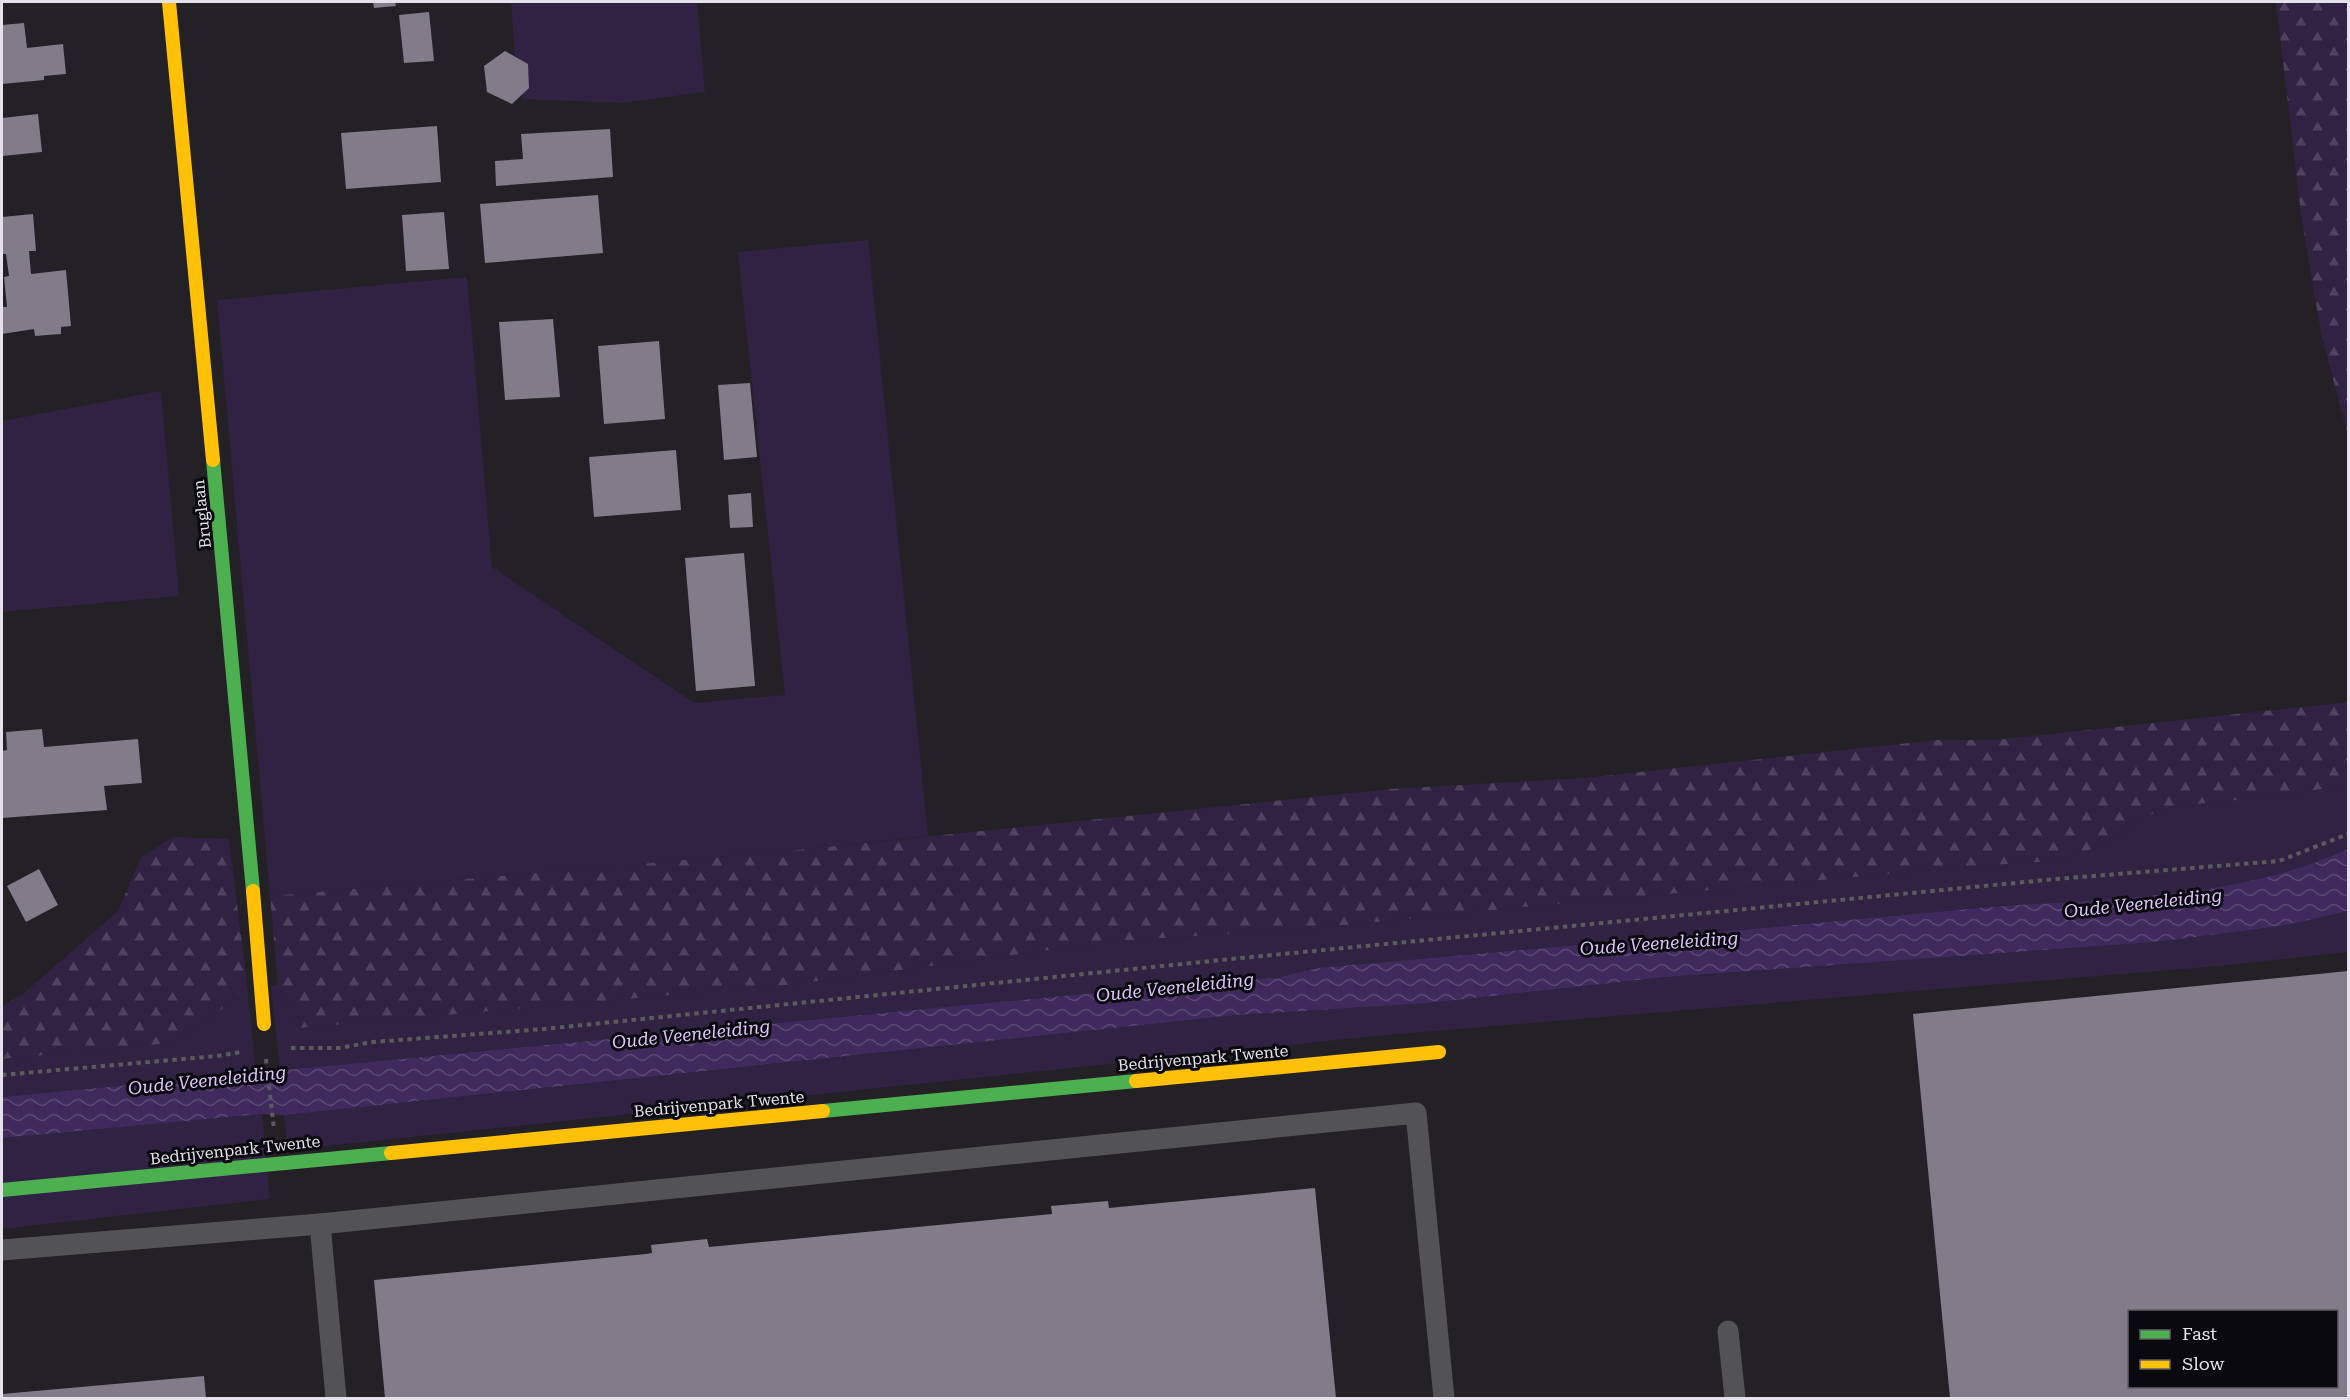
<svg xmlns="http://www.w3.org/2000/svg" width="2350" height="1400" viewBox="0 0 2350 1400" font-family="'Roboto Serif',serif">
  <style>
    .green { fill: #302243 }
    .forest { fill: url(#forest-firs) }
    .water { fill: url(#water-waves) }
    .building { fill: #817b8a; fill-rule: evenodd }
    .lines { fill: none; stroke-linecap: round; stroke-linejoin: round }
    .path { stroke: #5b5a5c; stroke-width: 4; stroke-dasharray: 4.5 4.5; stroke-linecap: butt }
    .lane { stroke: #535255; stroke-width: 21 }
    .fast { stroke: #4caf50; stroke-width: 14 }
    .slow { stroke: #ffc107; stroke-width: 14 }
    .labels { text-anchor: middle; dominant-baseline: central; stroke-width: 6; stroke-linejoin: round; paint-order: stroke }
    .street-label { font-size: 16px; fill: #e4e1ea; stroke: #0a090e }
    .water-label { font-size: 18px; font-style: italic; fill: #dac6fa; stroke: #0a090e }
  </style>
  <defs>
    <pattern id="forest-firs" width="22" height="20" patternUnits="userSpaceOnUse" patternTransform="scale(1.5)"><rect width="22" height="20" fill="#302243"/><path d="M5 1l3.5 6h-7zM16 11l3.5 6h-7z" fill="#4e425e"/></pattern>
    <pattern id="water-waves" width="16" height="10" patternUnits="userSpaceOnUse" patternTransform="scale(1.5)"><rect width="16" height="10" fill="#402a5d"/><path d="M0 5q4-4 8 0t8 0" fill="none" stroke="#5b4974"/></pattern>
  </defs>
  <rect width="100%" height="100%" fill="#232026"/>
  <!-- green -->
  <g class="green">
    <polygon points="511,2 697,2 705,92 620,103 522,99 515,56"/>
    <polygon points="868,240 928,836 777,852 270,896 217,300 467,277 492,567 694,703 785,695 738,252"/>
    <polygon points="161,391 179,596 2,612 2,421"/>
    <path d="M2348,784V849C2230,903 2096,897 1969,909C1752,929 1535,949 1318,968L1276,978L1242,979L280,1072L271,986L278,984L299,1028L796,984L1116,941L1317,928L1523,907L1976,866L2055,861L2110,843L2140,818L2176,806L2288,795Z"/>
    <polygon points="2348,911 2348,952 2219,966 1375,1036 288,1150 284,1115 1237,1015 1428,1003 1666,977 2156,942 2281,926"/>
    <polygon points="247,984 256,1073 2,1097 2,1059 171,1043 219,1012"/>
    <polygon points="262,1114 270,1199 2,1229 2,1138"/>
  </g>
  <!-- forest -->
  <g class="forest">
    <polygon points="2276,2 2348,2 2348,436 2321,333 2301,214"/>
    <polygon points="2348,702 2348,784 2288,795 2176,806 2140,818 2110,843 2055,861 1976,866 1523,907 1317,928 1116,941 796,984 299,1028 278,984 270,896 777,852 1390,789 1584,778 1937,740 1995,740"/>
    <polygon points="173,837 229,839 247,984 219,1012 171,1043 2,1059 2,1006 23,994 118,911 141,857"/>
  </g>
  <!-- water -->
  <path class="water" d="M2348,849V911L2281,926L2156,942L1666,977L1428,1003L1237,1015L284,1115L262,1114L2,1138V1097L1242,979L1276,978L1318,968C1535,949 1752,929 1969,909C2096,897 2230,903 2348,849Z"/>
  <!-- building -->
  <g class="building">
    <polygon points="373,2 395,2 396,6 374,8"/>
    <polygon points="429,12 434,61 404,63 399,15"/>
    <polygon points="24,23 27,48 63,44 66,74 44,76 44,80 2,84 2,25"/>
    <polygon points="505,51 528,64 529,88 512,104 487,92 484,66"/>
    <polygon points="38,114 42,152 2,156 2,118"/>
    <polygon points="437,126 441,182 346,189 341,133"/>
    <polygon points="610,129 613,177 496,186 495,161 523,159 521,134"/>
    <polygon points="598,195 603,253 485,263 480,204"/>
    <polygon points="444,212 449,269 406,271 402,215"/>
    <polygon points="33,214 36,251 29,251 31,274 66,270 71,326 61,327 61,334 35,336 34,329 2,334 2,307 7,307 4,277 9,276 6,254 2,254 2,217"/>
    <polygon points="553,319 560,397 505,400 499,322"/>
    <polygon points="659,341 665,419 604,424 598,346"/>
    <polygon points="750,383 757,457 724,460 718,385"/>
    <polygon points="676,450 681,510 594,517 589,457"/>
    <polygon points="751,493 753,527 730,528 728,495"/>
    <polygon points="744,553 755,686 696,691 685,558"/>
    <polygon points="42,729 44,747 138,739 142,783 104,786 107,810 2,818 2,751 7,750 6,732"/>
    <polygon points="39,869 58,905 26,922 7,886"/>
    <path d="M2348,971V1398H1950L1913,1014ZM2130,1312H2336V1386H2130Z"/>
    <polygon points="1315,1188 1336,1398 385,1398 374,1280 646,1254 652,1253 651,1245 707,1239 709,1247 1052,1214 1051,1206 1108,1201 1109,1208"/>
    <polygon points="204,1376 206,1398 2,1398 2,1394"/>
  </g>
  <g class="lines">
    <!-- path -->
    <g class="path">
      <polyline points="291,1048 339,1048 373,1042 544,1029 1231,959 2056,879 2279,861 2348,834"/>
      <polyline points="266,1059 274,1129"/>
      <polyline points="2,1075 217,1056 241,1052"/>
    </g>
    <!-- lane -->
    <g class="lane">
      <polyline points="320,1224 336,1398"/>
      <polyline points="2,1250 320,1224 1416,1113 1444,1398"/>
      <polyline points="1728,1331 1735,1398"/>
    </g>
    <!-- fast -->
    <g class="fast">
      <polyline points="213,460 253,891"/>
      <polyline points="823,1111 1136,1081"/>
      <polyline points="2,1190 391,1153"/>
    </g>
    <!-- slow -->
    <g class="slow">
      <polyline points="169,2 213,460"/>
      <polyline points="253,891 264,1024"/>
      <polyline points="1136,1081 1439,1052"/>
      <polyline points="391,1153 823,1111"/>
    </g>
  </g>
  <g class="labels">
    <!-- street labels -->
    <g class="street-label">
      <text transform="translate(202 514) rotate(-96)">Bruglaan</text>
      <text transform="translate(1203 1058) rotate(-5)">Bedrijvenpark Twente</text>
      <text transform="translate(719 1104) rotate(-5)">Bedrijvenpark Twente</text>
      <text transform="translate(235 1150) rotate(-6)">Bedrijvenpark Twente</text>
    </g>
    <!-- water labels -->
    <g class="water-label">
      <text transform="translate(2143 903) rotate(-6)">Oude Veeneleiding</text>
      <text transform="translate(1659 943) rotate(-4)">Oude Veeneleiding</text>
      <text transform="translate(1175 987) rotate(-6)">Oude Veeneleiding</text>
      <text transform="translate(691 1034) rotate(-6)">Oude Veeneleiding</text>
      <text transform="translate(207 1080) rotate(-6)">Oude Veeneleiding</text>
    </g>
  </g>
  <!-- border -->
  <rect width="2350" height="1400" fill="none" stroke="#e4e1ea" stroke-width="6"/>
  <!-- legend -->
  <rect x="2128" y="1310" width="210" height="78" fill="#0a090e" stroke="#615f66" stroke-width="1.5"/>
  <rect x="2140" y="1330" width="30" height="9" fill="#4caf50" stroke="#615f66" stroke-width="1.5"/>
  <text x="2182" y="1340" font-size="18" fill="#e4e1ea">Fast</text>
  <rect x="2140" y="1360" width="30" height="9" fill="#ffc107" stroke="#615f66" stroke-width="1.5"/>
  <text x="2182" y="1370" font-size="18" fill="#e4e1ea">Slow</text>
</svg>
